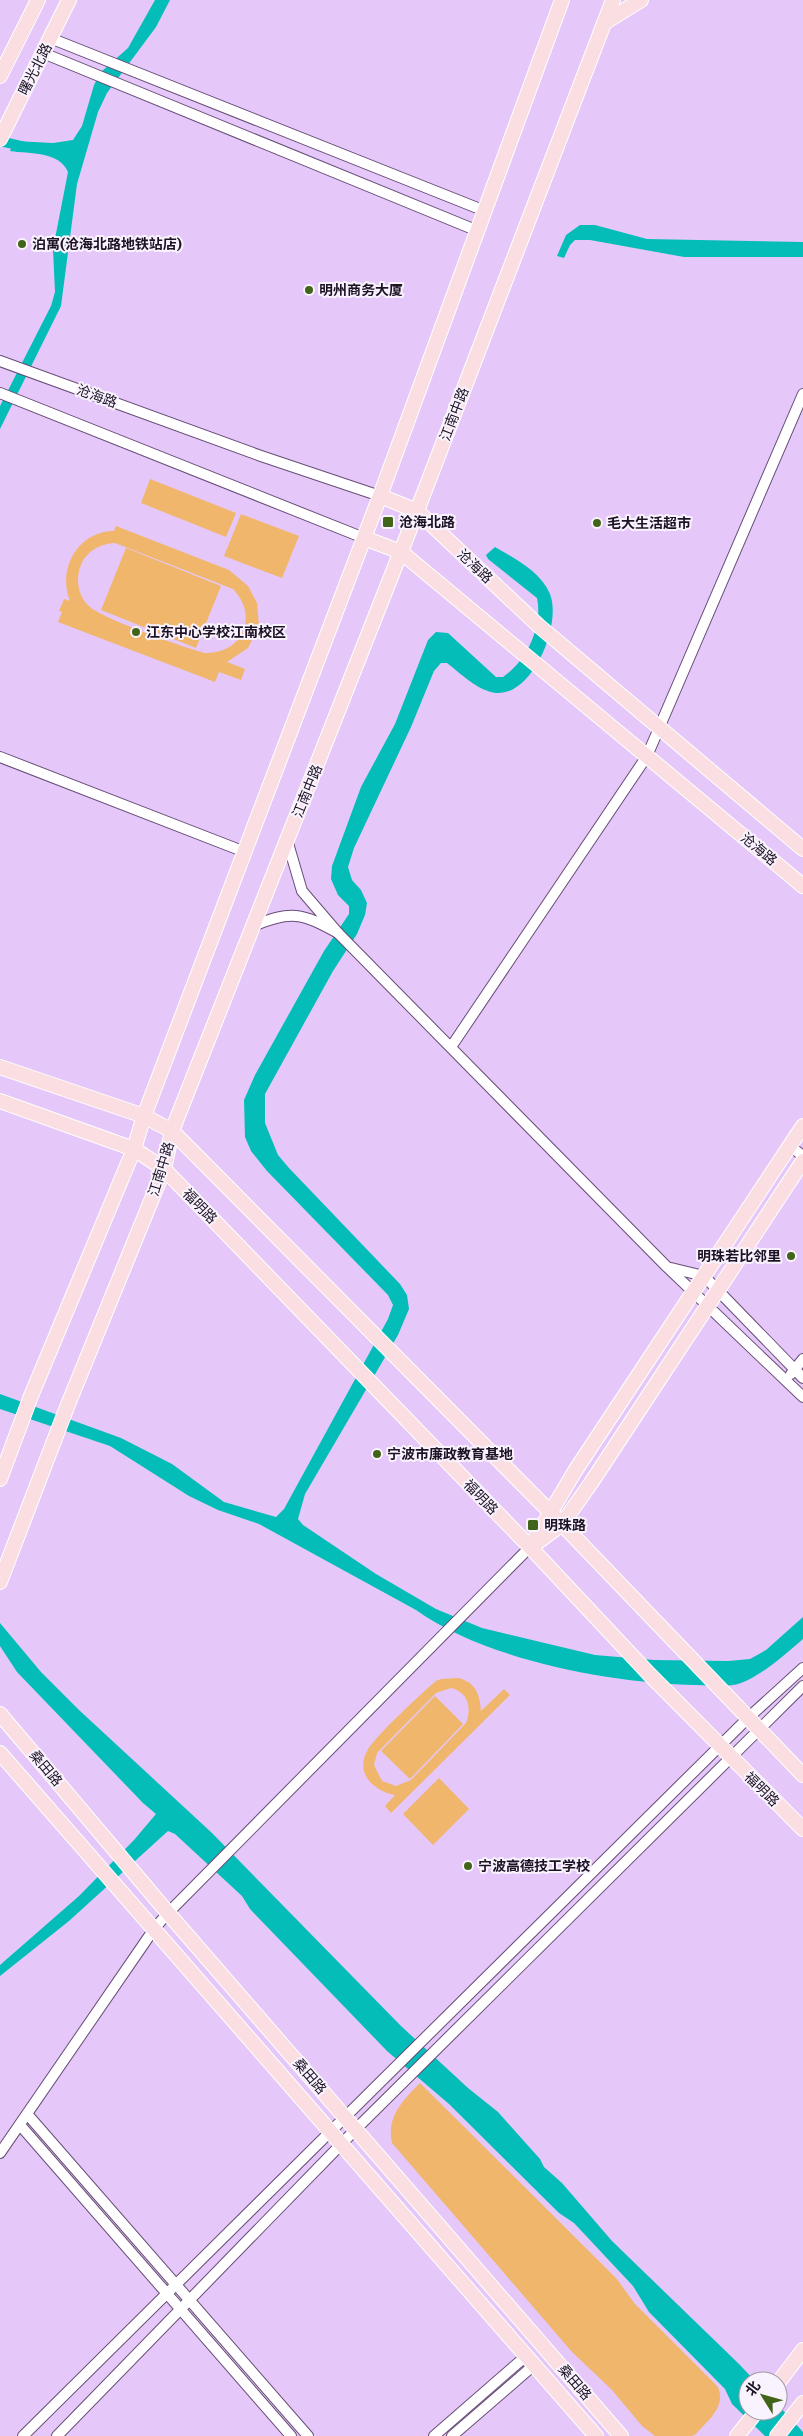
<svg xmlns="http://www.w3.org/2000/svg" width="803" height="2436" viewBox="0 0 803 2436" font-family="'IBM Plex Serif','Noto Sans SC',serif">
  <style>
    .green { fill: #f0b66c; fill-rule: evenodd }
    .water { fill: #04bdb8 }
    .lines { fill: none; stroke-linecap: round; stroke-linejoin: round }
    .canal { stroke: #04bdb8; stroke-width: 10 }
    .minor-casing { stroke: #674d77; stroke-width: 12 }
    .major-casing { stroke: #fff; stroke-width: 16 }
    .minor { stroke: #fff; stroke-width: 10 }
    .major { stroke: #fadee1; stroke-width: 14 }
    .poi-dot { fill: #41631a; stroke: #f9f3fe; stroke-width: 2 }
    .labels { text-anchor: middle; dominant-baseline: central; stroke-width: 4; stroke-linejoin: round; paint-order: stroke }
    .street-label { font-size: 14px; fill: #1d1224; stroke: #f9f3fe }
    .poi-label { font-size: 14px; font-weight: bold; fill: #1d1224; stroke: #f9f3fe; text-anchor: start }
  </style>
  <rect width="100%" height="100%" fill="#e5c8f9"/>
  <!-- green -->
  <g class="green">
    <polygon points="150,479 236,513 226,537 141,503"/>
    <polygon points="241,514 299,536 282,578 224,556"/>
    <path d="M116,526L229,570L248,586L257,603L259,627L248,648L227,662L245,669L241,680L219,672L215,682L58,622L62,612L59,611L64,599L70,601C57,569 78,531 114,531ZM115,543L233,589C259,616 243,654 205,653C185,648 104,619 90,607C78,597 75,579 81,565C87,550 101,544 115,543Z"/>
    <polygon points="126,548 221,586 196,648 101,610"/>
    <path d="M458,1678C476,1682 480,1695 481,1711L504,1689L510,1695L391,1813L385,1806L395,1795C373,1791 355,1773 367,1751C374,1737 423,1692 436,1681L441,1679ZM451,1688C468,1692 472,1708 466,1723L411,1780L396,1786L382,1781L374,1765L377,1753L436,1693Z"/>
    <polygon points="435,1696 463,1724 410,1779 381,1751"/>
    <polygon points="439,1778 469,1809 433,1845 403,1814"/>
    <path d="M420,2083L616,2278L635,2304L718,2387C726,2407 709,2419 696,2434L692,2436H655L642,2426L612,2390L572,2352L392,2143C386,2117 403,2100 420,2083Z"/>
  </g>
  <!-- water -->
  <g class="water">
    <path d="M155,0H170L156,27L107,93L98,112L77,184L61,306L0,429V406L51,306L55,292L53,249L68,172C59,151 30,154 10,151L14,141L53,143L73,140L82,126L94,85L101,72L128,48Z"/>
    <polygon points="580,225 595,225 647,239 803,242 803,257 684,257 590,240 575,240 570,245 564,258 557,256 566,235"/>
    <path d="M495,547C515,559 540,571 550,594C562,624 533,696 496,693C478,691 460,673 447,663H441L434,671L411,727L354,848L348,867L352,880L361,890L367,903L365,915L357,934L333,971L265,1094V1123L278,1155L289,1168L400,1284L407,1295L409,1309L398,1335L305,1494L298,1519L303,1525L376,1574L436,1609L482,1628L595,1655L654,1660L728,1661L750,1659L766,1650L803,1617V1639C784,1655 764,1674 741,1683C727,1688 710,1685 696,1685C610,1683 486,1660 416,1610L259,1524L218,1510L189,1496L110,1446L0,1409V1394L121,1438L172,1464L224,1502L276,1517L284,1509L388,1319L393,1305L388,1295L267,1171L251,1151L245,1137L244,1100L255,1075L324,951L349,914V906L338,895L331,879L332,866L361,787L395,724L428,640L436,632L448,633L496,677H503C527,661 543,626 537,598L488,559L486,555Z"/>
    <polygon points="0,1623 41,1672 79,1710 212,1833 401,2026 468,2088 498,2112 540,2159 544,2167 562,2183 612,2241 739,2364 755,2381 748,2381 748,2411 778,2411 778,2405 803,2432 803,2436 765,2436 732,2404 725,2389 649,2312 633,2286 574,2223 559,2213 449,2104 387,2051 250,1909 242,1896 175,1834 168,1831 69,1921 0,1976 0,1965 79,1896 134,1840 156,1814 143,1803 17,1672 0,1646"/>
  </g>
  <g class="lines">
    <!-- canal -->
    <polyline class="canal" points="0,141 26,147"/>
    <defs>
      <g id="minor">
        <polyline points="50,38 485,211"/>
        <polyline points="43,53 478,231"/>
        <polyline points="0,361 261,456 380,496"/>
        <polyline points="0,393 364,538"/>
        <polyline points="0,757 245,852"/>
        <path d="M253,926C291,910 302,913 338,933L302,891L287,840"/>
        <polyline points="338,933 667,1267 803,1397"/>
        <polyline points="451,1047 647,756 803,394"/>
        <polyline points="790,1146 803,1156"/>
        <polyline points="671,1268 704,1276 803,1378"/>
        <polyline points="791,1374 803,1359"/>
        <polyline points="28,2115 308,2436"/>
        <polyline points="20,2125 291,2436"/>
        <polyline points="0,2153 154,1929 168,1913 530,1547"/>
        <polyline points="23,2436 748,1718 803,1668"/>
        <polyline points="57,2436 356,2129 803,1686"/>
        <polyline points="434,2436 526,2356"/>
        <polyline points="452,2436 534,2365"/>
      </g>
      <g id="major">
        <polyline points="604,23 641,0"/>
        <polyline points="0,76 38,0"/>
        <polyline points="0,139 69,0"/>
        <polyline points="380,496 417,511 539,626 803,849"/>
        <polyline points="364,538 401,552 803,886"/>
        <polyline points="0,1067 144,1116 172,1131 562,1524 803,1775"/>
        <polyline points="0,1101 134,1149 164,1169 530,1547 650,1675 803,1829"/>
        <polyline points="0,1479 31,1396 134,1149 144,1116 380,496 562,0"/>
        <polyline points="535,1544 562,1524 591,1483 803,1161"/>
        <polyline points="530,1547 575,1471 803,1126"/>
        <polyline points="0,1582 67,1407 164,1169 172,1131 417,511 613,0"/>
        <polyline points="0,1714 168,1913 621,2436"/>
        <polyline points="0,1753 596,2436"/>
        <polyline points="778,2383 803,2350"/>
        <polyline points="737,2436 757,2411"/>
        <polyline points="777,2436 803,2403"/>
      </g>
    </defs>
    <!-- minor casing -->
    <use href="#minor" class="minor-casing"/>
    <!-- major casing -->
    <use href="#major" class="major-casing"/>
    <!-- minor -->
    <use href="#minor" class="minor"/>
    <!-- major -->
    <use href="#major" class="major"/>
  </g>
  <!-- markers -->
  <g class="poi-dot">
    <circle cx="22" cy="244" r="5"/>
    <circle cx="309" cy="290" r="5"/>
    <rect x="382" y="516" width="12" height="12" rx="2.5"/>
    <circle cx="597" cy="523" r="5"/>
    <circle cx="136" cy="632" r="5"/>
    <circle cx="791" cy="1256" r="5"/>
    <circle cx="377" cy="1454" r="5"/>
    <rect x="527" y="1519" width="12" height="12" rx="2.5"/>
    <circle cx="468" cy="1866" r="5"/>
  </g>
  <g class="labels">
    <!-- street labels -->
    <g class="street-label">
      <text transform="translate(35 69) rotate(-63)">曙光北路</text>
      <text transform="translate(97 396) rotate(20)">沧海路</text>
      <text transform="translate(454 414) rotate(-69)">江南中路</text>
      <text transform="translate(475 566) rotate(43)">沧海路</text>
      <text transform="translate(307 791) rotate(-68)">江南中路</text>
      <text transform="translate(759 849) rotate(40)">沧海路</text>
      <text transform="translate(161 1169) rotate(-73)">江南中路</text>
      <text transform="translate(200 1206) rotate(46)">福明路</text>
      <text transform="translate(481 1497) rotate(46)">福明路</text>
      <text transform="translate(46 1768) rotate(50)">桑田路</text>
      <text transform="translate(762 1789) rotate(45)">福明路</text>
      <text transform="translate(310 2076) rotate(49)">桑田路</text>
      <text transform="translate(575 2382) rotate(49)">桑田路</text>
    </g>
    <!-- poi labels -->
    <g class="poi-label">
      <text x="32" y="244">泊寓(沧海北路地铁站店)</text>
      <text x="319" y="290">明州商务大厦</text>
      <text x="399" y="522">沧海北路</text>
      <text x="607" y="523">毛大生活超市</text>
      <text x="146" y="632">江东中心学校江南校区</text>
      <text x="781" y="1256" text-anchor="end">明珠若比邻里</text>
      <text x="387" y="1454">宁波市廉政教育基地</text>
      <text x="544" y="1525">明珠路</text>
      <text x="478" y="1866">宁波高德技工学校</text>
    </g>
  </g>
  <!-- north arrow -->
  <g transform="translate(763 2396) rotate(307)"><circle r="24" fill="#f9f3fe" stroke="#a199a7"/>
  <path d="M0-4L9 19L0 12L-9 19Z" fill="#41631a"/>
  <text y="-8" font-size="14" font-weight="bold" text-anchor="middle" fill="#1d1224">北</text>
  </g>
</svg>
